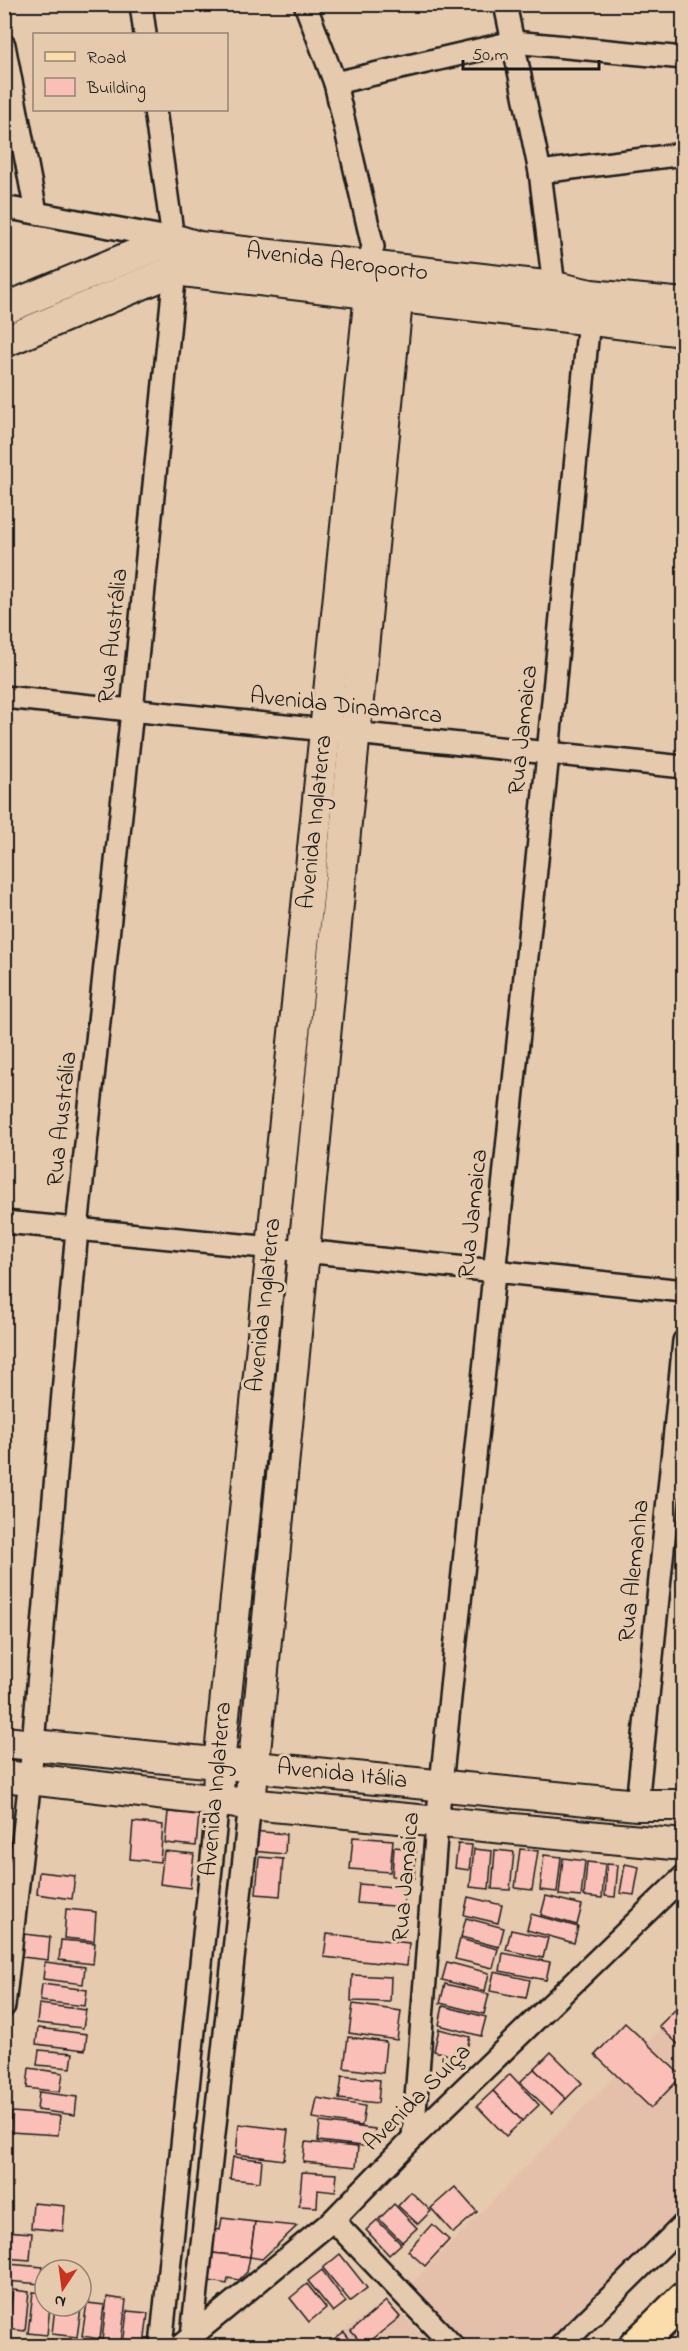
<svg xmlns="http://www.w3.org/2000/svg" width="688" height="2351" viewBox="0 0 688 2351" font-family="'Indie Flower',sans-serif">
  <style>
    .built { fill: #e4c0aa }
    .building { fill: #fabfb6; stroke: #1c1c1c; stroke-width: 1.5 }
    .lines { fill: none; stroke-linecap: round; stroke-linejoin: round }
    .street-casing { stroke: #1c1c1c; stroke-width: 26 }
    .secondary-casing { stroke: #1c1c1c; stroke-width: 34 }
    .primary-casing { stroke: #1c1c1c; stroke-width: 38 }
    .street { stroke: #e6caad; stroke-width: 21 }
    .secondary { stroke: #e6caad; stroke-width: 30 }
    .primary { stroke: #fbddab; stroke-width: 33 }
    .labels { text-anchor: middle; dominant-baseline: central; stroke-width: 6; stroke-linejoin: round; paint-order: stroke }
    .street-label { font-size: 24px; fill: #1c1c1c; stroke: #e6caad }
  </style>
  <rect width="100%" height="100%" fill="#e6caad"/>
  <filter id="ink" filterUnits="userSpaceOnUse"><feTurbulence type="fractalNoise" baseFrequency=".0167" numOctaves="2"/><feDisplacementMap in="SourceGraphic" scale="12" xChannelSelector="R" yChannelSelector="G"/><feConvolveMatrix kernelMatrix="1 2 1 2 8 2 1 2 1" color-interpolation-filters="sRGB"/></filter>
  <g filter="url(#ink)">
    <!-- built -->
    <g class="built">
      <polygon points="683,2006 683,2209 546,2346 467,2346 412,2283"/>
      <polygon points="387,2299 432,2346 324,2346"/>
    </g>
    <!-- building -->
    <g class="building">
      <polygon points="168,1812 199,1814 196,1846 165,1843"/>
      <polygon points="133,1822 163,1825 160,1862 130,1859"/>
      <polygon points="253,1831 286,1834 285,1854 251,1851"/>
      <polygon points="353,1837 393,1840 390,1872 350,1869"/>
      <polygon points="458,1844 472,1845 469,1870 455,1868"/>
      <polygon points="394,1847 416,1849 414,1878 392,1876"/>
      <polygon points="474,1849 492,1851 489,1889 470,1887"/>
      <polygon points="520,1849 538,1851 532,1890 515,1888"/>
      <polygon points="495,1850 514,1852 510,1890 492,1889"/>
      <polygon points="164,1851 194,1854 190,1888 160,1884"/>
      <polygon points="544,1855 561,1857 557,1892 540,1890"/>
      <polygon points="259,1857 283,1859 280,1896 256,1894"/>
      <polygon points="563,1858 585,1861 581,1897 559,1895"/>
      <polygon points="587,1862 605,1864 602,1898 584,1896"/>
      <polygon points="607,1864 618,1865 615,1897 605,1896"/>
      <polygon points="625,1864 639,1867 634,1895 620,1893"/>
      <polygon points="39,1872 75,1876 72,1899 37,1894"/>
      <polygon points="359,1884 405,1888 404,1907 357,1903"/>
      <polygon points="546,1896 582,1905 577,1925 541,1915"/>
      <polygon points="468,1897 502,1905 498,1923 464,1915"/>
      <polygon points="66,1909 96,1912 94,1941 64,1938"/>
      <polygon points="531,1914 578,1927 574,1943 527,1930"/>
      <polygon points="466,1918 504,1928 499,1947 461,1937"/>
      <polygon points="511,1930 548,1938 543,1958 506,1950"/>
      <polygon points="24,1934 50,1937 48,1960 22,1957"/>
      <polygon points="327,1934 409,1943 407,1966 324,1957"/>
      <polygon points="460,1939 498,1949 493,1968 455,1959"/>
      <polygon points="61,1940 95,1943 93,1964 59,1960"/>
      <polygon points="503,1953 550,1962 546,1980 500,1971"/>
      <polygon points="45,1962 85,1967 83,1984 43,1979"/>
      <polygon points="447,1962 489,1973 485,1991 442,1980"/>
      <polygon points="494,1972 530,1980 526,1998 490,1991"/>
      <polygon points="352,1975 391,1977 390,2002 351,2001"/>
      <polygon points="42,1984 87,1990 85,2006 40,2001"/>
      <polygon points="445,1984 489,1994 484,2014 440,2003"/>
      <polygon points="684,2001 684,2041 679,2045 659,2026"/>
      <polygon points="39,2004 86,2010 83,2028 37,2023"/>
      <polygon points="353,2004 401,2011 397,2040 349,2033"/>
      <polygon points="443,2006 486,2017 481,2036 439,2025"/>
      <polygon points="625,2023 682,2076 651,2108 595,2055"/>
      <polygon points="38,2028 87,2034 85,2050 36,2044"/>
      <polygon points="439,2029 470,2037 464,2059 434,2051"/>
      <polygon points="348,2037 386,2042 383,2073 344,2068"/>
      <polygon points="39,2050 73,2053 71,2068 37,2065"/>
      <polygon points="551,2052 582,2083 566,2099 534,2069"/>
      <polygon points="29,2068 63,2073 60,2092 27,2088"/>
      <polygon points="534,2069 566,2099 552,2113 520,2082"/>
      <polygon points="510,2074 539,2105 522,2121 493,2091"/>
      <polygon points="342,2076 380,2080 378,2103 339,2099"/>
      <polygon points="493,2091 522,2121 506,2136 477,2106"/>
      <polygon points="39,2092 77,2097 75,2115 37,2110"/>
      <polygon points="317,2098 365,2106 362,2126 313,2118"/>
      <polygon points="12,2112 60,2116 58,2135 10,2132"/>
      <polygon points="320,2122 375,2129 372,2147 318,2141"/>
      <polygon points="239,2124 288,2130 284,2160 236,2154"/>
      <polygon points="305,2142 358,2147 356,2167 303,2162"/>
      <polygon points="233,2157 262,2160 260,2182 230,2179"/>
      <polygon points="302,2172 337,2174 335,2192 318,2190 317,2207 299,2206"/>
      <polygon points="455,2187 477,2212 453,2233 431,2208"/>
      <polygon points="411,2192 431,2211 418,2224 398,2206"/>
      <polygon points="33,2203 65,2206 63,2231 31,2228"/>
      <polygon points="394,2204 417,2228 402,2242 379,2219"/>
      <polygon points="222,2218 255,2222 250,2257 212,2253 214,2229 220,2230"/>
      <polygon points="377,2220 401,2244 389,2255 366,2230"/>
      <polygon points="255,2222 297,2226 262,2259 250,2257"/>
      <polygon points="432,2224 449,2240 425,2266 408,2251"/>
      <polygon points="4,2231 32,2233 30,2260 4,2258"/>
      <polygon points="212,2253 250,2257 247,2272 239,2280 228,2278 227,2284 209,2281"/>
      <polygon points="340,2254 367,2288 350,2301 323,2268"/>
      <polygon points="8,2264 43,2267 41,2284 6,2281"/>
      <polygon points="322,2270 346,2302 333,2312 308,2281"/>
      <polygon points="307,2284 326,2308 309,2322 290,2298"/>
      <polygon points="13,2290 29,2292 25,2331 8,2329"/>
      <polygon points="33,2292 45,2293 45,2306 50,2306 47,2335 28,2333"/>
      <polygon points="107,2297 126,2300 121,2343 102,2341"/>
      <polygon points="4,2299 8,2299 6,2326 4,2326"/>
      <polygon points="386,2301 400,2317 364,2346 351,2331"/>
      <polygon points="87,2303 104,2305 100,2339 82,2336"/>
      <polygon points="55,2306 81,2308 77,2337 52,2334"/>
      <polygon points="127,2311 148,2313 144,2346 123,2346"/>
      <polygon points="344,2332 355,2346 324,2346"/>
    </g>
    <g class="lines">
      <defs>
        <g id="street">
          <polyline points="141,4 145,34"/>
          <polyline points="305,4 335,83 373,247 367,265"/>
          <polyline points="505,4 540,172 554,287"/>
          <polyline points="4,45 36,212"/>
          <polyline points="335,83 513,42 684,58"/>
          <polyline points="540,172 684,154"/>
          <polyline points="4,207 173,239"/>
          <polyline points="4,697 684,767"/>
          <polyline points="4,1222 304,1251 684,1291"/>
          <polyline points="637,1805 684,1341"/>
          <polyline points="4,2006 30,1779 77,1229 132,711 175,270 173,239 155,110"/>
          <polyline points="413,2138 437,1823 548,754 590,308"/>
          <polyline points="333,2220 453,2346"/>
          <polyline points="192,2336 250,1803"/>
          <polyline points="161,2346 218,1801"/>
          <polyline points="180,2346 333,2220 413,2138 684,1876"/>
          <polyline points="561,2346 684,2224"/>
        </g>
        <g id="secondary">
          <polyline points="4,309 173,239 199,247 554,287 591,295 684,304"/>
          <polyline points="4,342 175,270 684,331"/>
          <polyline points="4,1742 637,1805 680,1805"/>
          <polyline points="4,1776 218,1801 673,1844"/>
          <polyline points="218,1801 219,1764 370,293 367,265"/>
          <polyline points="250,1803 400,270"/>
        </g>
        <polyline id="primary" points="636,2346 684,2299"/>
      </defs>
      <!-- street casing -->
      <use href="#street" class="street-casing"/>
      <!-- secondary casing -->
      <use href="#secondary" class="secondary-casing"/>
      <!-- primary casing -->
      <use href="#primary" class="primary-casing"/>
      <!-- street -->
      <use href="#street" class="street"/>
      <!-- secondary -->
      <use href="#secondary" class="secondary"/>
      <!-- primary -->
      <use href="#primary" class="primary"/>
    </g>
  </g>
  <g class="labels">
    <!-- street labels -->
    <g class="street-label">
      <text transform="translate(337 263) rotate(7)">Avenida Aeroporto</text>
      <text transform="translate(114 636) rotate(-84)">Rua Austrália</text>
      <text transform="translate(346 707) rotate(6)">Avenida Dinamarca</text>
      <text transform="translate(524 730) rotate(-84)">Rua Jamaica</text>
      <text transform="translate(316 822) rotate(-84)">Avenida Inglaterra</text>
      <text transform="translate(63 1119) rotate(-84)">Rua Austrália</text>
      <text transform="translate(474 1214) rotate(-84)">Rua Jamaica</text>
      <text transform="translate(265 1305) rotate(-84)">Avenida Inglaterra</text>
      <text transform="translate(635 1571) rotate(-84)">Rua Alemanha</text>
      <text transform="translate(342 1775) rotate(6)">Avenida Itália</text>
      <text transform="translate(217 1789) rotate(-85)">Avenida Inglaterra</text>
      <text transform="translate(407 1877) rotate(-85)">Rua Jamaica</text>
      <text transform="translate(418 2098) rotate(-45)">Avenida Suíça</text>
    </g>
  </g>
  <!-- margin -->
  <rect width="688" height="2351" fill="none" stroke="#e6caad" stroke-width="24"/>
  <rect x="12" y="12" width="664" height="2327" fill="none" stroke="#1c1c1c" stroke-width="2" filter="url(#ink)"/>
  <!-- legend -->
  <rect x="33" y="33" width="195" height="78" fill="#e6caad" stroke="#958473" stroke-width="1.5"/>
  <rect x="45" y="52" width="30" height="9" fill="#fbddab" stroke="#958473" stroke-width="1.5"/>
  <text x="87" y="63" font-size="18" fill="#1c1c1c">Road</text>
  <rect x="45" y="78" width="30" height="18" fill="#fabfb6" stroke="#958473" stroke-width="1.5"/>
  <text x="87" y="93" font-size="18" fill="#1c1c1c">Building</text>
  <!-- north arrow -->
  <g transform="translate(63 2288) rotate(193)"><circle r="28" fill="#e6caad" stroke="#958473" stroke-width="1.5"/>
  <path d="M0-4.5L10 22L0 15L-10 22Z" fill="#c8321e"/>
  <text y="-9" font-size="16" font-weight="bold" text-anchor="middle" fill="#1c1c1c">N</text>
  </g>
  <!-- scale -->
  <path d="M463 60v9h136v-9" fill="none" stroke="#1c1c1c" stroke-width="3"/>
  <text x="472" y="60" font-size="18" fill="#1c1c1c" stroke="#e6caad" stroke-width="4.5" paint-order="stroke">50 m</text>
</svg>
